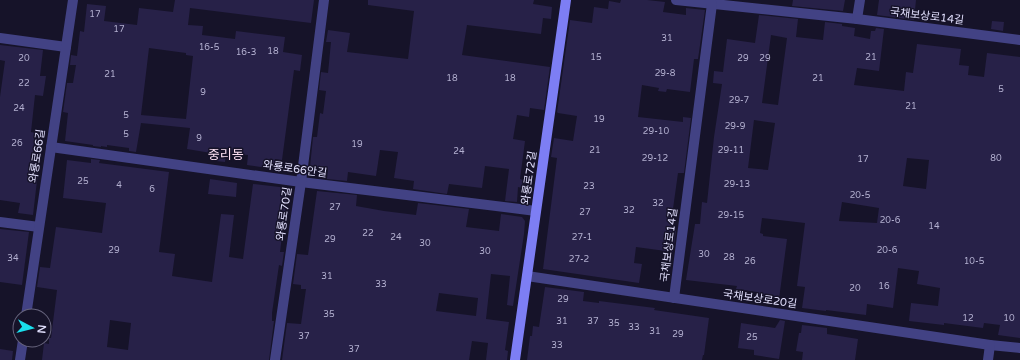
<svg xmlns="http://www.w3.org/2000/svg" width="1020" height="360" viewBox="0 0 1020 360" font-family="'Varela Round','Noto Sans KR',sans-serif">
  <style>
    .building { fill: #272148; fill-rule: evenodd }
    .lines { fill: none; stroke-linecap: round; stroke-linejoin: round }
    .street { stroke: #424284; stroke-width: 10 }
    .secondary { stroke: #7d7ef4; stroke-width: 10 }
    .labels { text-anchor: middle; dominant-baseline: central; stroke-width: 3; stroke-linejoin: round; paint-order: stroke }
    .number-label { font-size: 9px; fill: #b2afcf }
    .street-label { font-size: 11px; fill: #e0defc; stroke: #161329 }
    .quarter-label { font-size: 13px; fill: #fce0f3; stroke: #161329 }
  </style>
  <rect width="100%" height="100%" fill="#161329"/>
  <!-- building -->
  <g class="building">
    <path d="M175,0H314L311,23L190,8L188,25L203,26L202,35L235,39L236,31L285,37L283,52L302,55L300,71L294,70L282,160L275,159L274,169L247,165L248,155L226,153L225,162L216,161L217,154L187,149L190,128L141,123L136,152L129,151V148L107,145V147L101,146V147L93,146V145L65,141L68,113L63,112L67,83H73L76,65H70L71,55L77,56L80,31L84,32L87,4L106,6L104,21L137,25L139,8L173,12ZM149,48L186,53V55L193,56L186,119L141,115Z"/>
    <polygon points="368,0 534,0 533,4 552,7 551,19 543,18 541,34 467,25 462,55 550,67 544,110 530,108 529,117 517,115 513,139 525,141 520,179 523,180 522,188 518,187 517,202 505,201 509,169 485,166 482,188 449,184 447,194 413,189 414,181 394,178 398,152 380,150 376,176 348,172 347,181 327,179 328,169 310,167 313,137 317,137 320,113 323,114 326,91 319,90 321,72 328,73 331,42 326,42 328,30 350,33 347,52 408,59 414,11 368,5"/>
    <polygon points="621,0 647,0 665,2 663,12 686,15 686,8 705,10 698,59 694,59 690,92 667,89 666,92 658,91 659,88 642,85 638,117 683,122 683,117 691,118 684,173 678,173 670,230 676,231 673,252 636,247 634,263 642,264 639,283 543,269 557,158 551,157 554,138 573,141 577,116 558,113 557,112 570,20 592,23 594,7 608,9 609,1 620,3"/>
    <polygon points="793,0 845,0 843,11 792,6"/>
    <polygon points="879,0 916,0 914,20 877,15"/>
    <path d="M759,15L798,19L796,37L823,40L825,22L842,24V26L855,28L854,36L870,39L871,31H875L876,28L884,29L879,71L857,68L854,85L904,91L906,72L913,73L917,44L961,49L959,65L969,66L968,75L984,77L987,53L1020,57V338L998,335L1000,325L984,323L983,328L944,323V325L909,321L911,303L938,306L940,288L917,284L919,271L898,268L893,308L867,304L866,315L826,310V311L802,308L805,287L797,286L805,223L762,218L760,233L763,234V236L787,239L779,299L756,296L757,292L736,289L737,286L686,280L695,224H700L702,202L707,203L714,137L722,84L713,83L714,71L723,72L727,39L755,43ZM771,35L787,38L778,105L762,103ZM754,120L775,123L768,170L748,168ZM907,158L929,160L926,189L903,186ZM842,202L879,208L877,223L839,221Z"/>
    <polygon points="992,21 1004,22 1003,31 991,29"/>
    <polygon points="0,45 43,50 40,76 46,76 43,96 35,95 31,132 35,133 33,154 40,155 33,215 18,213 20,203 0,200 0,97 5,61 0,60"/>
    <path d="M91,159L100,160L99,163L169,172L159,252L175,254L172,276L212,282L221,214L234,215L229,257L243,259L253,184L288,188L280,252H284L282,266L279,265L272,313V321H274L269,360H42L44,343L49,344V338H51L57,290L37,287L40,267L50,268L56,227L102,233L106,203L63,198L67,160L91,163ZM110,320L131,323L128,350L107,347Z"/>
    <polygon points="210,179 237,183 236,197 208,194"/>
    <path d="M317,191L357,195L356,206L384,211L416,215L418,203L469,209L466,227L499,231L501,214L522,217L525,221L524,234L513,306L507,305L510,276L491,274L486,319L509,322L505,350L508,351L507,360H486L488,343L472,341L469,360H282L287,323L301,324L306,289H301V285L293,284L297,254L308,255ZM439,293L478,298L476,316L436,311Z"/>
    <polygon points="0,229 29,232 22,285 0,282"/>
    <polygon points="545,287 584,292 583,301 599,303 599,301 655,308 654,310 709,318 704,355 703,355 702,360 527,360 530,336 532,336 533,326 539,327"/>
    <polygon points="780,320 785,321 779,359 754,355 754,350 738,348 741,323 775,328"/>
    <polygon points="802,325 827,328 827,334 858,339 855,360 802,360 803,352 796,351 799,333 801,333"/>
    <polygon points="0,349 13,351 12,360 0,360"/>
  </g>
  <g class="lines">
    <!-- street -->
    <g class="street">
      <polyline points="676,0 857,19 1020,40"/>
      <polyline points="857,19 860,0"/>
      <polyline points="0,38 66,47"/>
      <polyline points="51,147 301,182 536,211"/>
      <polyline points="0,222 39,227"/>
      <polyline points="527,276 990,345 1020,348"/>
      <polyline points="674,298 712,4"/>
      <polyline points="26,316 73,0"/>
      <polyline points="20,360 23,340"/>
      <polyline points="275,360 301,182 324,0"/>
      <polyline points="988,360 990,345"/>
    </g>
    <!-- secondary -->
    <polyline class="secondary" points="515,360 566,0"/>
  </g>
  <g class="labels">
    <!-- number labels -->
    <g class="number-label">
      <text x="95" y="14">17</text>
      <text x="119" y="29">17</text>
      <text x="667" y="38">31</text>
      <text x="209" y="47">16-5</text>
      <text x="273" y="51">18</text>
      <text x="246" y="52">16-3</text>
      <text x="596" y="57">15</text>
      <text x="871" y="57">21</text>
      <text x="24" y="58">20</text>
      <text x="743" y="58">29</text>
      <text x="765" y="58">29</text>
      <text x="665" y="73">29-8</text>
      <text x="110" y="74">21</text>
      <text x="452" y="78">18</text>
      <text x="510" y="78">18</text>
      <text x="818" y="78">21</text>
      <text x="24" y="83">22</text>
      <text x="1001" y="89">5</text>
      <text x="203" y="92">9</text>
      <text x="739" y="100">29-7</text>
      <text x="911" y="106">21</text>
      <text x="19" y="108">24</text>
      <text x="126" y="115">5</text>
      <text x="599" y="119">19</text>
      <text x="735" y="126">29-9</text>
      <text x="656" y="131">29-10</text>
      <text x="126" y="134">5</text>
      <text x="199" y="138">9</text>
      <text x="17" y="143">26</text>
      <text x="357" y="144">19</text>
      <text x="595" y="150">21</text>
      <text x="731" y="150">29-11</text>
      <text x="459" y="151">24</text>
      <text x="655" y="158">29-12</text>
      <text x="996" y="158">80</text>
      <text x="863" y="159">17</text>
      <text x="83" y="181">25</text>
      <text x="737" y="184">29-13</text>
      <text x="119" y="185">4</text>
      <text x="589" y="186">23</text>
      <text x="152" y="189">6</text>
      <text x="860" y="195">20-5</text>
      <text x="658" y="203">32</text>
      <text x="335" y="207">27</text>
      <text x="629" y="210">32</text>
      <text x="585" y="212">27</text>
      <text x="731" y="215">29-15</text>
      <text x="890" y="220">20-6</text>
      <text x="934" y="226">14</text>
      <text x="368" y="233">22</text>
      <text x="396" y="237">24</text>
      <text x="582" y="237">27-1</text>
      <text x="330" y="239">29</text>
      <text x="425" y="243">30</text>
      <text x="114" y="250">29</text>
      <text x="887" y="250">20-6</text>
      <text x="485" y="251">30</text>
      <text x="704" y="254">30</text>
      <text x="729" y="257">28</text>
      <text x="13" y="258">34</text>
      <text x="579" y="259">27-2</text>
      <text x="750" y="261">26</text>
      <text x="974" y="261">10-5</text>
      <text x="327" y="276">31</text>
      <text x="381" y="284">33</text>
      <text x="884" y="286">16</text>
      <text x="855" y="288">20</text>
      <text x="563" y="299">29</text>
      <text x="329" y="314">35</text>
      <text x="968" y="318">12</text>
      <text x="1009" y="318">10</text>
      <text x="562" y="321">31</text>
      <text x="593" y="321">37</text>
      <text x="614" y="323">35</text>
      <text x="634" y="327">33</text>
      <text x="655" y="331">31</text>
      <text x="678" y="334">29</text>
      <text x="304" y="336">37</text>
      <text x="752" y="337">25</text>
      <text x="557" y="345">33</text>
      <text x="354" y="349">37</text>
    </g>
    <!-- street labels -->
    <g class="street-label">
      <text transform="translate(927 16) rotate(7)">국채보상로14길</text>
      <text transform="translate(37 156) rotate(-81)">와룡로66길</text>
      <text transform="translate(295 169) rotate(8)">와룡로66안길</text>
      <text transform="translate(529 178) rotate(-82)">와룡로72길</text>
      <text transform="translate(284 214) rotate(-82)">와룡로70길</text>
      <text transform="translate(669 245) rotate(-83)">국채보상로14길</text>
      <text transform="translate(760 299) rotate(8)">국채보상로20길</text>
    </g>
    <!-- quarter labels -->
    <g class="quarter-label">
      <text x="226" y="155">중리동</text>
    </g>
  </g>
  <!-- north arrow -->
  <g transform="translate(32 328) rotate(97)"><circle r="19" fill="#161329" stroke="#67647d"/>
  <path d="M0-3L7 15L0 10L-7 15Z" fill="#1adfec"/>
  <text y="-6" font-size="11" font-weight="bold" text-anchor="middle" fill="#e0defc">N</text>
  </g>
</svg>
